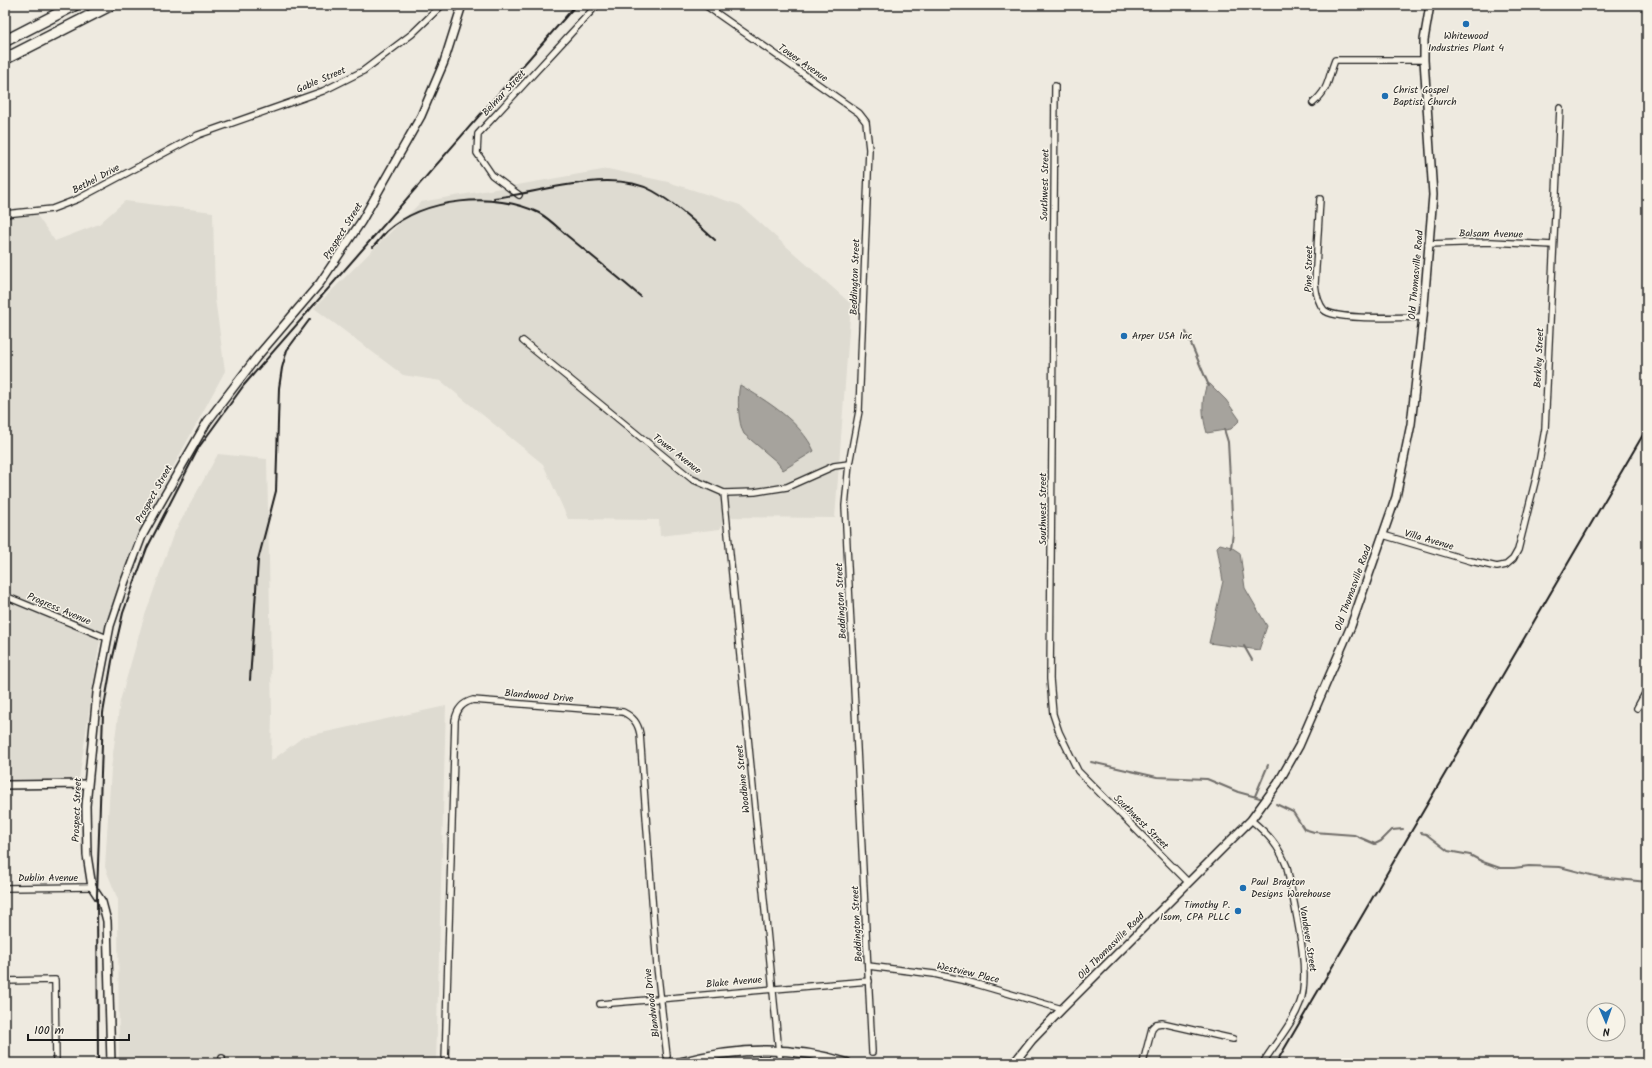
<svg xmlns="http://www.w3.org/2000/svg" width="1652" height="1068" viewBox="0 0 1652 1068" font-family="Kalam,sans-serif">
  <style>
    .built { fill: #dedbd1 }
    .water { fill: #a6a39d; stroke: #6f6d69 }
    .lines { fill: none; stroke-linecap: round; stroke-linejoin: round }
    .stream { stroke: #6f6d69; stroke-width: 2 }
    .minor-casing { stroke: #1c1c1c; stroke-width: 8 }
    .tertiary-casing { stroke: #1c1c1c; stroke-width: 10 }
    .secondary-casing { stroke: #1c1c1c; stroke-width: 11 }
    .motorway-casing { stroke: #1c1c1c; stroke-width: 13 }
    .minor { stroke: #f7f3e8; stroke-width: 5.5 }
    .tertiary { stroke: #f7f3e8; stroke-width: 7 }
    .secondary { stroke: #f7f3e8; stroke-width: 8 }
    .motorway { stroke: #f7f3e8; stroke-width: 10 }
    .rail { stroke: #1c1c1c; stroke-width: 2 }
    .poi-dot { fill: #1f6fb2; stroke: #f7f3e8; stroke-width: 1.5 }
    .labels { text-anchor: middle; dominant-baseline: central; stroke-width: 3; stroke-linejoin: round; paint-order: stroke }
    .poi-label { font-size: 10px; fill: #1c1c1c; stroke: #f7f3e8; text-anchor: start }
    .street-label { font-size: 10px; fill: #1c1c1c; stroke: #f7f3e8 }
  </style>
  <rect width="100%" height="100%" fill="#eeeae0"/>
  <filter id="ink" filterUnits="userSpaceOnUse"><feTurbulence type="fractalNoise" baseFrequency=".025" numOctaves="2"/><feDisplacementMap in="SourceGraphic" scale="8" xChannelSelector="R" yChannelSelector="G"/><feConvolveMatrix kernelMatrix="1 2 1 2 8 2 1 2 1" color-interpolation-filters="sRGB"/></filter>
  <g filter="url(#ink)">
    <!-- built -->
    <g class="built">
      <polygon points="608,169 668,182 740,205 851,304 835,518 726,517 720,529 660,536 659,520 568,519 543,464 441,381 403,375 314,308 421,202"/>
      <polygon points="125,201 213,212 215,298 225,371 152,506 115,597 99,645 79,779 5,779 5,210 33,210 55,241 99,224"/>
      <polygon points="218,454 267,459 272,713 271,761 303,737 446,706 436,1063 119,1063 118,900 105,867 111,769 120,701 142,624 173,535"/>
    </g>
    <!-- water -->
    <g class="water">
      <path d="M1207,384H1210L1226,400L1240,420L1231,429L1207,433C1202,416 1201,401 1207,384Z"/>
      <path d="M740,385C767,401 801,422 814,451L783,470L777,462L744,434C738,424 737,396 740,385Z"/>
      <polygon points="1220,544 1231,547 1240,553 1245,588 1267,626 1259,650 1209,643 1223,581 1217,547"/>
    </g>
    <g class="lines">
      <!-- stream -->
      <g class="stream">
        <polyline points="1186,332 1209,386"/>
        <polyline points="1224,429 1228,442 1233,533 1231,548"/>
        <polyline points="1244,646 1252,660"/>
        <polyline points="1091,762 1157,777 1207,779 1238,792 1260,798"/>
        <polyline points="1255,796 1268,765"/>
        <polyline points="1276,804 1293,812 1304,829 1314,832 1354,835 1375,844 1381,841 1392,830 1403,829"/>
        <polyline points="1421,833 1426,834 1448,851 1470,855 1483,862 1500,868 1514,868 1529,866 1560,867 1599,877 1647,882"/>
      </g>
      <defs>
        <g id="minor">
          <polyline points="705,5 859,113 866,122 869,149 859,411 849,464 845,506 872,1052"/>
          <polyline points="1055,86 1050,679 1053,714 1059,732 1078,771 1188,882"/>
          <path d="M1313,103C1330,88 1327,80 1335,60H1424"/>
          <polyline points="519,195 492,175 477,153 478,134 597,5"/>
          <path d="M1320,199L1315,284C1316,293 1318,303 1324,310C1336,321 1404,317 1423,317"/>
          <polyline points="5,214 52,209 78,199 198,135 323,91 363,71 412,34 442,5"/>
          <polyline points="1428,244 1491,242 1553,245"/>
          <polyline points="523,341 692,479 724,493 755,492 787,487 834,466 849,464"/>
          <polyline points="724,493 780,1063"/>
          <polyline points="1383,535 1471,561 1497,567 1506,565 1513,559 1518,550 1537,474 1545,429 1560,108"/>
          <polyline points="5,596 107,638"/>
          <polyline points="1637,708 1647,690"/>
          <path d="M1251,820C1268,834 1279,846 1287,867C1293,902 1312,971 1300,1003C1292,1025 1275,1043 1263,1063"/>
          <polyline points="5,888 92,887"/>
          <polyline points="868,966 934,974 966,981 1062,1009"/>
          <polyline points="5,981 55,980 56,1063"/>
          <polyline points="600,1004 869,981"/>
          <polyline points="222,1058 222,1063"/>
          <path d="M445,1063L455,720C457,709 462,703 473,700L623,712C633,717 638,723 640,734L657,967L667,1056"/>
          <polyline points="1143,1063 1152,1028 1156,1024 1162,1023 1233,1039"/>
        </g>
        <g id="tertiary">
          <polyline points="5,785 87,784"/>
          <polyline points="111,1063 107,921 102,902 92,887 87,855 86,806 97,693 110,626 125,581 142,536 157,509 207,422 256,358 320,283 361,222 421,116 444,62 462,5"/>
          <polyline points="1014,1063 1032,1040 1062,1009 1251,820 1278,783 1299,746 1351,626 1396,497 1411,424 1423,317 1433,195 1424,60 1424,40 1430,5"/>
        </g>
        <path id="secondary" d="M678,1063C733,1048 792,1045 847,1063"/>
        <g id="motorway">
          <polyline points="5,41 75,5"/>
          <polyline points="5,59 111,5"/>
        </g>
      </defs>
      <!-- minor casing -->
      <use href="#minor" class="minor-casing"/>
      <!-- tertiary casing -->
      <use href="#tertiary" class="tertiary-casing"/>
      <!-- secondary casing -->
      <use href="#secondary" class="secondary-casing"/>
      <!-- motorway casing -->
      <use href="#motorway" class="motorway-casing"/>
      <!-- minor -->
      <use href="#minor" class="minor"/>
      <!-- tertiary -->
      <use href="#tertiary" class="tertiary"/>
      <!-- secondary -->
      <use href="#secondary" class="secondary"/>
      <!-- motorway -->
      <use href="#motorway" class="motorway"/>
      <!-- rail -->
      <g class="rail">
        <path d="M494,198C540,193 611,167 653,191C676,204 696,223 715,240"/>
        <path d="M373,247C378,242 382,236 387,231C424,198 495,191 539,213C550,219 560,230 570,238C593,257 617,276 640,296"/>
        <polyline points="250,680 258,560 276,491 279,388 282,368 287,350 310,319"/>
        <polyline points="98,1063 97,895 103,713 112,661 123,613 147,548 199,447 244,385 576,5"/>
        <polyline points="1276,1063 1647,428"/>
      </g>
    </g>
  </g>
  <!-- markers -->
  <g class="poi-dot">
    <circle cx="1466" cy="24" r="4"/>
    <circle cx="1385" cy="96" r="4"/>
    <circle cx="1124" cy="336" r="4"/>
    <circle cx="1243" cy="888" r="4"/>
    <circle cx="1238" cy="911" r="4"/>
  </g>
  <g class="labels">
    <!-- poi labels -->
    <g class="poi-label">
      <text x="1466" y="36" text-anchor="middle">Whitewood<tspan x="1466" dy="12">Industries Plant 4</tspan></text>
      <text x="1393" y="90">Christ Gospel<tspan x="1393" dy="12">Baptist Church</tspan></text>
      <text x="1132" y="336">Arper USA Inc</text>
      <text x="1251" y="882">Paul Brayton<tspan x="1251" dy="12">Designs Warehouse</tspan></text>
      <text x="1230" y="905" text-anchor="end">Timothy P.<tspan x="1230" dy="12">Isom, CPA PLLC</tspan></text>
    </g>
    <!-- street labels -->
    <g class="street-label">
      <text transform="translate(803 63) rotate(35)">Tower Avenue</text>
      <text transform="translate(321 80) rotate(-23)">Gable Street</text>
      <text transform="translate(504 93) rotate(-47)">Belmar Street</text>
      <text transform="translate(96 179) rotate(-28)">Bethel Drive</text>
      <text transform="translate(1045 185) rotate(-89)">Southwest Street</text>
      <text transform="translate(343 231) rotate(-58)">Prospect Street</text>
      <text transform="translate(1491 234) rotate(1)">Balsam Avenue</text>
      <text transform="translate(1309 269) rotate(-89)">Pine Street</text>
      <text transform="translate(1416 275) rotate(-85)">Old Thomasville Road</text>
      <text transform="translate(855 277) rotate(-88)">Beddington Street</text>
      <text transform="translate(1539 358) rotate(-87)">Berkley Street</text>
      <text transform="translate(677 454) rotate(38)">Tower Avenue</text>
      <text transform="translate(154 494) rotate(-61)">Prospect Street</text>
      <text transform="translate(1043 509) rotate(-90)">Southwest Street</text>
      <text transform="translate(1429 540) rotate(16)">Villa Avenue</text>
      <text transform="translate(1353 588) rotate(-70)">Old Thomasville Road</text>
      <text transform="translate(841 601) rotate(-93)">Beddington Street</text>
      <text transform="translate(59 609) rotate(23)">Progress Avenue</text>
      <text transform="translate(539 696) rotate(5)">Blandwood Drive</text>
      <text transform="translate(743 779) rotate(-96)">Woodbine Street</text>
      <text transform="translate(77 810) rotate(-88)">Prospect Street</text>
      <text transform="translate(1141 822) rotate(45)">Southwest Street</text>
      <text x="48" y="878">Dublin Avenue</text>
      <text transform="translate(857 924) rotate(-93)">Beddington Street</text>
      <text transform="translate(1308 939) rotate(81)">Vandever Street</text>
      <text transform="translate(1111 946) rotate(-45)">Old Thomasville Road</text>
      <text transform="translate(968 973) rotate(13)">Westview Place</text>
      <text transform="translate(734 982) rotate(-5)">Blake Avenue</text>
      <text transform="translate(652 1003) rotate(-97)">Blandwood Drive</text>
    </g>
  </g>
  <!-- margin -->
  <rect width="1652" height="1068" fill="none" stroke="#f7f3e8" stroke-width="20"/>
  <rect x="10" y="10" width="1632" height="1048" fill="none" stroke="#1c1c1c" stroke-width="1.5" filter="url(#ink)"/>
  <!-- north arrow -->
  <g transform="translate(1606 1022) rotate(178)"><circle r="19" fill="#f7f3e8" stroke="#9f9d96"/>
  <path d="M0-3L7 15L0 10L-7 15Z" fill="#1f6fb2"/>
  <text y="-6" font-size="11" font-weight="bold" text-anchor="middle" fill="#1c1c1c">N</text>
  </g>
  <!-- scale -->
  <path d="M28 1034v6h101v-6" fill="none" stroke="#1c1c1c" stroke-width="2"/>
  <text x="34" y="1034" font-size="12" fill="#1c1c1c" stroke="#f7f3e8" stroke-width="3" paint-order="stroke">100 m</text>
</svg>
